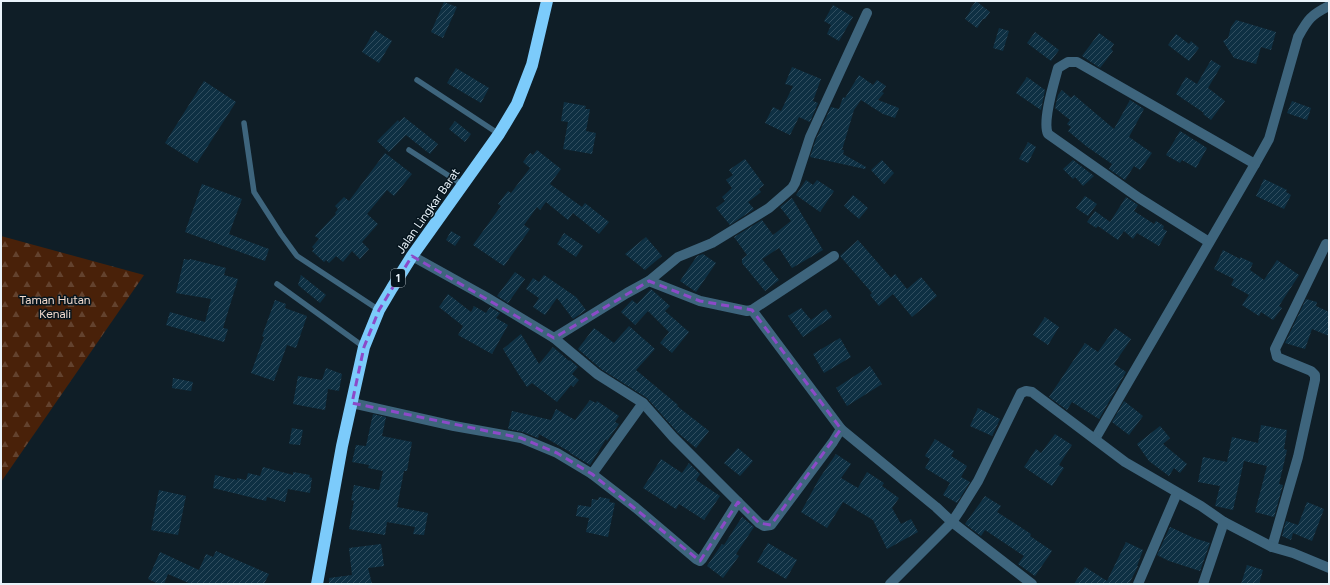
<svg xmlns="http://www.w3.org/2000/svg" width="1330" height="585" viewBox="0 0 1330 585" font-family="Figtree,sans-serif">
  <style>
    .forest { fill: url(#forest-firs) }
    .building { fill: url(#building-hatch) }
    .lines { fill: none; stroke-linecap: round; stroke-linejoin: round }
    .lane { stroke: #3e657d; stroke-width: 5.5 }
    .street { stroke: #3e657d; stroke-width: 10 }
    .highway { stroke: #7ccbfb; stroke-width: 12 }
    .marked { fill: none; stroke: #8c4ac8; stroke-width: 3; stroke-dasharray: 8 5; stroke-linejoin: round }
    .labels { text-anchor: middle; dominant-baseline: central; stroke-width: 3; stroke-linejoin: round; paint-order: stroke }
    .shield { fill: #06151e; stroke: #a5b0b8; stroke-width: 1 }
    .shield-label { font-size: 11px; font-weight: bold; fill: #e9f3fa }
    .street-label { font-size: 12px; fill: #e9f3fa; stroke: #06151e }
    .park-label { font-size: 12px; fill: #f2dacd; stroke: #06151e }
  </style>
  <defs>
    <pattern id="forest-firs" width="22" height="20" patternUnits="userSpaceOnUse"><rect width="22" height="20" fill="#492109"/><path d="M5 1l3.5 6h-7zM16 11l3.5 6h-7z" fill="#63422e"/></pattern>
    <pattern id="building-hatch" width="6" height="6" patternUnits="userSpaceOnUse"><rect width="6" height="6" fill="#0e3043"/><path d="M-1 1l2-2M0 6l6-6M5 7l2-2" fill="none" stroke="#314e5f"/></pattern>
  </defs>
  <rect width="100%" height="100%" fill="#0f1e27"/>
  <!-- forest -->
  <polygon class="forest" points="1,236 144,275 1,482"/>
  <!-- building -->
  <g class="building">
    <polygon points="976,1 990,12 985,19 983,19 977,28 965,19 971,10 970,9"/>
    <polygon points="444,2 457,7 443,38 431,32"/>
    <polygon points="833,5 853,17 839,41 827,34 831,25 824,21"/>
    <polygon points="1236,20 1276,32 1271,50 1261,47 1256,64 1234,58 1223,41 1228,38 1231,27"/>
    <polygon points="999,28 1009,31 1003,51 993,48"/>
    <polygon points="375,30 392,41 379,63 362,52"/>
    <polygon points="1035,32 1059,50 1051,61 1027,43"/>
    <polygon points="1099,33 1114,44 1111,49 1113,51 1100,68 1082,56"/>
    <polygon points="1176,34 1189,44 1191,41 1199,48 1189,61 1168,45"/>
    <polygon points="1211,60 1221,66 1208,88 1225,101 1211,120 1203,114 1204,113 1176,94 1186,77 1197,84"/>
    <polygon points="792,67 821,79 813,101 818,103 810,122 799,117 790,135 765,123 773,107 781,111 793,86 785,84"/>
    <polygon points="456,68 489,88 481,103 447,83"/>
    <polygon points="859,75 873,85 877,80 886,86 882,92 884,93 878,100 899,108 895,118 883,114 861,100 854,110 842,150 844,150 843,154 866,167 865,169 810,157 816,139 831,107 839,109 843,97 845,98"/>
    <polygon points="1027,77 1045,90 1041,110 1016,93"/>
    <polygon points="204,81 236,102 197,163 165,143"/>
    <polygon points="1062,90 1071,98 1074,95 1114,129 1130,100 1144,109 1129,137 1152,153 1140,170 1134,166 1125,180 1109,169 1112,164 1086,146 1068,131 1071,127 1067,124 1070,120 1055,108 1058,95"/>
    <polygon points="1292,101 1311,108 1307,120 1287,113"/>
    <polygon points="564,102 586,106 585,109 590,109 586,131 596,133 592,154 563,149 568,122 561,121"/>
    <polygon points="404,117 438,144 430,154 406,135 389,152 377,141 398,120 399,122"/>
    <polygon points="455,121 471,134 465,142 449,129"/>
    <polygon points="1180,131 1207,148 1196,168 1182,160 1180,163 1166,155"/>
    <polygon points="1028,142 1036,147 1028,163 1019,159"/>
    <polygon points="537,150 561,169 550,184 582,207 585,203 609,222 599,234 573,213 568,220 546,202 540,210 537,207 524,225 530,229 504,266 473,245 501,206 498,204 508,191 511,193 530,168 523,162 530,153 533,155"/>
    <polygon points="385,153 412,174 394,196 387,190 367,214 378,224 362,242 369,249 360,259 352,251 343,262 336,256 329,263 326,260 324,262 312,251 314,249 312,247 319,239 315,236 336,214 335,213 338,209 335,206 344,197 349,201"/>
    <polygon points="745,159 764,185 759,189 761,192 748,202 754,209 730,225 716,208 725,201 722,197 732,188 726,180 733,175 729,170"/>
    <polygon points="882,160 894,173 884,184 871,170"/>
    <polygon points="1073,160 1094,176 1083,186 1075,177 1073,179 1063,169"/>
    <polygon points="1264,179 1287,190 1286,192 1291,195 1284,209 1256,196"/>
    <polygon points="806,180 813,185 817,180 834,191 820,212 796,195"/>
    <polygon points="202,184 242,199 229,234 269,249 265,261 185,232"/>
    <polygon points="853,195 868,208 859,219 844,206"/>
    <polygon points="1085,196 1097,204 1088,216 1076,208"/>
    <polygon points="1126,197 1138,205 1134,211 1154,224 1156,221 1164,226 1163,229 1167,231 1159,246 1137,233 1133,239 1124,231 1118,240 1098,226 1096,228 1087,222 1095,211 1110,222"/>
    <polygon points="792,198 823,250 792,268 779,248 762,259 779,280 765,291 742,263 742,259 747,255 734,237 762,220 773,235 791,221 780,207"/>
    <polygon points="451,231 461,237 455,246 446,240"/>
    <polygon points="564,233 583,246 576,257 557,244"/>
    <polygon points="646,237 662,256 645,270 625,254"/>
    <polygon points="858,240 891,278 895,274 907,289 921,277 937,296 912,317 893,294 879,306 870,295 872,293 840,256"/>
    <polygon points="1223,250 1240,259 1240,257 1253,263 1250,270 1264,280 1277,260 1299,275 1279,306 1282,308 1273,320 1261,312 1259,316 1242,305 1249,295 1231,285 1234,279 1214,269"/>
    <polygon points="703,254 716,263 696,292 680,281 697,256"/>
    <polygon points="184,259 189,260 190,259 226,268 224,275 238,279 223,328 228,329 224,342 166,325 170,312 205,322 211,299 176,293"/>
    <polygon points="515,272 525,279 508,303 497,296"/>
    <polygon points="301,275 326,295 320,303 298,285"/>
    <polygon points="544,275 576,297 586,310 573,319 557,298 545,315 533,307 539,298 526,289 533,278 539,282"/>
    <polygon points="651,289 670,306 665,311 689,332 672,353 660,343 669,332 648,311 635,325 621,312 632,300 637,304"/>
    <polygon points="448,294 471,312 474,306 486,313 490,307 500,313 496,318 508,325 492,354 458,335 463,326 439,307"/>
    <polygon points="1306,299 1317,302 1316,306 1329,312 1329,336 1312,329 1305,349 1285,343"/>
    <polygon points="275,300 286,304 285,308 307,316 296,348 287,345 274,381 251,373 264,337 262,336"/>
    <polygon points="801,308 811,320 826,309 832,317 803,337 788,316"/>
    <polygon points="1045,317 1059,327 1048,345 1033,335"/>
    <polygon points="629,326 655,349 636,370 678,405 677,406 709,431 696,448 678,433 647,398 601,369 578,349 594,328 614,343"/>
    <polygon points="1115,328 1131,339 1114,364 1126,372 1099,419 1072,402 1067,410 1049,397 1085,343 1098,352"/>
    <polygon points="521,334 539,364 553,347 569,361 570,360 578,367 572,374 579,380 573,387 571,385 557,402 532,383 527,387 519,375 503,349"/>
    <polygon points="840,338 851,357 824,373 813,354"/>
    <polygon points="870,366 882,384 847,406 836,388"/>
    <polygon points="326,368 342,374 339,391 328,389 325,410 293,404 298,376 322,380"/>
    <polygon points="173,378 193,382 191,391 172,388"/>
    <polygon points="590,400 596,403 597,401 619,416 615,422 619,424 607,441 606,439 590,465 570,453 570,452 539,434 538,438 523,432 508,429 512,411 551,420 556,409 575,420"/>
    <polygon points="1124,401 1143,416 1129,435 1112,422"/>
    <polygon points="978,408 1000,419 992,436 970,426"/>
    <polygon points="373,414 386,417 382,436 412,442 407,471 404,471 397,507 428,513 424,535 413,534 415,527 387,522 385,535 349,529 354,501 351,500 354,485 379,490 383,471 368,468 369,465 352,462 356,445 366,446"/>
    <polygon points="1261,425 1287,430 1284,449 1287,450 1279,484 1283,485 1274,517 1255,512 1267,466 1244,461 1233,510 1215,506 1220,486 1198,482 1203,457 1227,462 1232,437 1258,443"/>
    <polygon points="1160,426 1170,438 1163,444 1187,464 1180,473 1174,468 1169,476 1149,461 1137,444"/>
    <polygon points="292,428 303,430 300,445 289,444"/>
    <polygon points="1055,434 1072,445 1059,465 1064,468 1052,486 1024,467 1036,449 1041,453"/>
    <polygon points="935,439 954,451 951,456 967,466 961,477 970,482 957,503 943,495 950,483 925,468 930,459 925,456"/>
    <polygon points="738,448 753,461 740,476 724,463"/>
    <polygon points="836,454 851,464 841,478 858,488 867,472 884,483 882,486 899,498 892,508 901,524 911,519 918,532 887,549 873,520 843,502 827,528 801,512 819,479"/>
    <polygon points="661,459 682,473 689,463 700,474 696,480 720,496 704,520 679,504 676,509 643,488"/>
    <polygon points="263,467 293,475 293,472 310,475 309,477 312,478 310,493 288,489 285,502 267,497 266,501 213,488 215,475 237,480 237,478 246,480 248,473 260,476"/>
    <polygon points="159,490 186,496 178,535 151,530"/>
    <polygon points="985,496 1001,506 997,512 1031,534 1030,536 1052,551 1035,576 1018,564 1024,556 985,530 981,536 965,524"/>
    <polygon points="599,497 610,499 609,502 615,503 608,537 586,532 589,518 576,516 578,505 591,507 592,499 598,500"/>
    <polygon points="1307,502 1324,509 1312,541 1293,533 1291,540 1282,536 1286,521 1298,525"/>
    <polygon points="742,517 754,527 736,554 739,556 723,578 707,566 722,544 724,545"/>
    <polygon points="1170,527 1194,538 1210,543 1200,571 1169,561 1157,555"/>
    <polygon points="1126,542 1143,550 1137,566 1138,566 1129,584 1074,584 1085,567 1107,581"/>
    <polygon points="768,543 797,560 786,579 757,562"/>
    <polygon points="381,544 384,566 368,568 372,584 329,584 329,578 352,575 349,548"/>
    <polygon points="216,551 269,574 264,584 191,584 168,574 164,584 159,584 148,579 160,552 199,570 206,554 213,557"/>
    <polygon points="1247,565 1263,570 1259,584 1241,584"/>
  </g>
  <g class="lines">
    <!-- lane -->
    <g class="lane">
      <polyline points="417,80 499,134"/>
      <polyline points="244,123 254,192 281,234 297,256 379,310"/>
      <polyline points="409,150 463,185"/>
      <polyline points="277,284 364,347"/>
    </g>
    <!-- street -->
    <g class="street">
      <path d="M1209,242L1139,198L1048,134C1042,121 1054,83 1058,68L1068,62H1077L1255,164"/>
      <polyline points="412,256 486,297 554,338 627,293 649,281 700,301 747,311 752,310 834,256"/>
      <polyline points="649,281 678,257 712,243 769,208 792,188 795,183 810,137 867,13"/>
      <polyline points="752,310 841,429 936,507 952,522 1032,584"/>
      <polyline points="554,338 597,374 643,403 673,437 759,523 764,526 771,525 833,442 841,429"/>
      <polyline points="352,403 454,426 521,438 557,453 592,474 643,403"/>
      <path d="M1095,439L1255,164L1269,139L1298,37C1308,19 1311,15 1329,6"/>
      <polyline points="592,474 636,508 696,559 700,561 702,559 738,502"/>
      <polyline points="1272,547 1298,457 1315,380 1315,375 1311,371 1277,357 1275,349 1326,244"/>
      <polyline points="890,584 952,522 960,510 978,481 1021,393 1026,391 1032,392 1125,462 1201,506 1224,522 1272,547 1293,553 1329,568"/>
      <polyline points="1138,584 1177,493"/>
      <polyline points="1203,584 1224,522"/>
    </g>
    <!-- highway -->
    <polyline class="highway" points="317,584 342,446 364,347 379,310 392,288 412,256 499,134 517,104 532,65 547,1"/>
  </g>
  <!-- marked area -->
  <path class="marked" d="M412,256L554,338L649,281L700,301L752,310L841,429L771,525L759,523L738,502L700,561L592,474L557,453L521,438L352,403L364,347L379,310Z"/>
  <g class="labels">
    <!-- shield labels -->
    <rect class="shield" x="391" y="269" width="14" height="18" rx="3"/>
    <g class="shield-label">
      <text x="398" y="278">1</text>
    </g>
    <!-- street labels -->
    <g class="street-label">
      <text transform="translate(428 211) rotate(-55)">Jalan Lingkar Barat</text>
    </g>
    <!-- park labels -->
    <g class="park-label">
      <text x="55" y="300">Taman Hutan<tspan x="55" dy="14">Kenali</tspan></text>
    </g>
  </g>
  <!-- border -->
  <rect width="1330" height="585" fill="none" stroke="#e9f3fa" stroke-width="4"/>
</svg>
